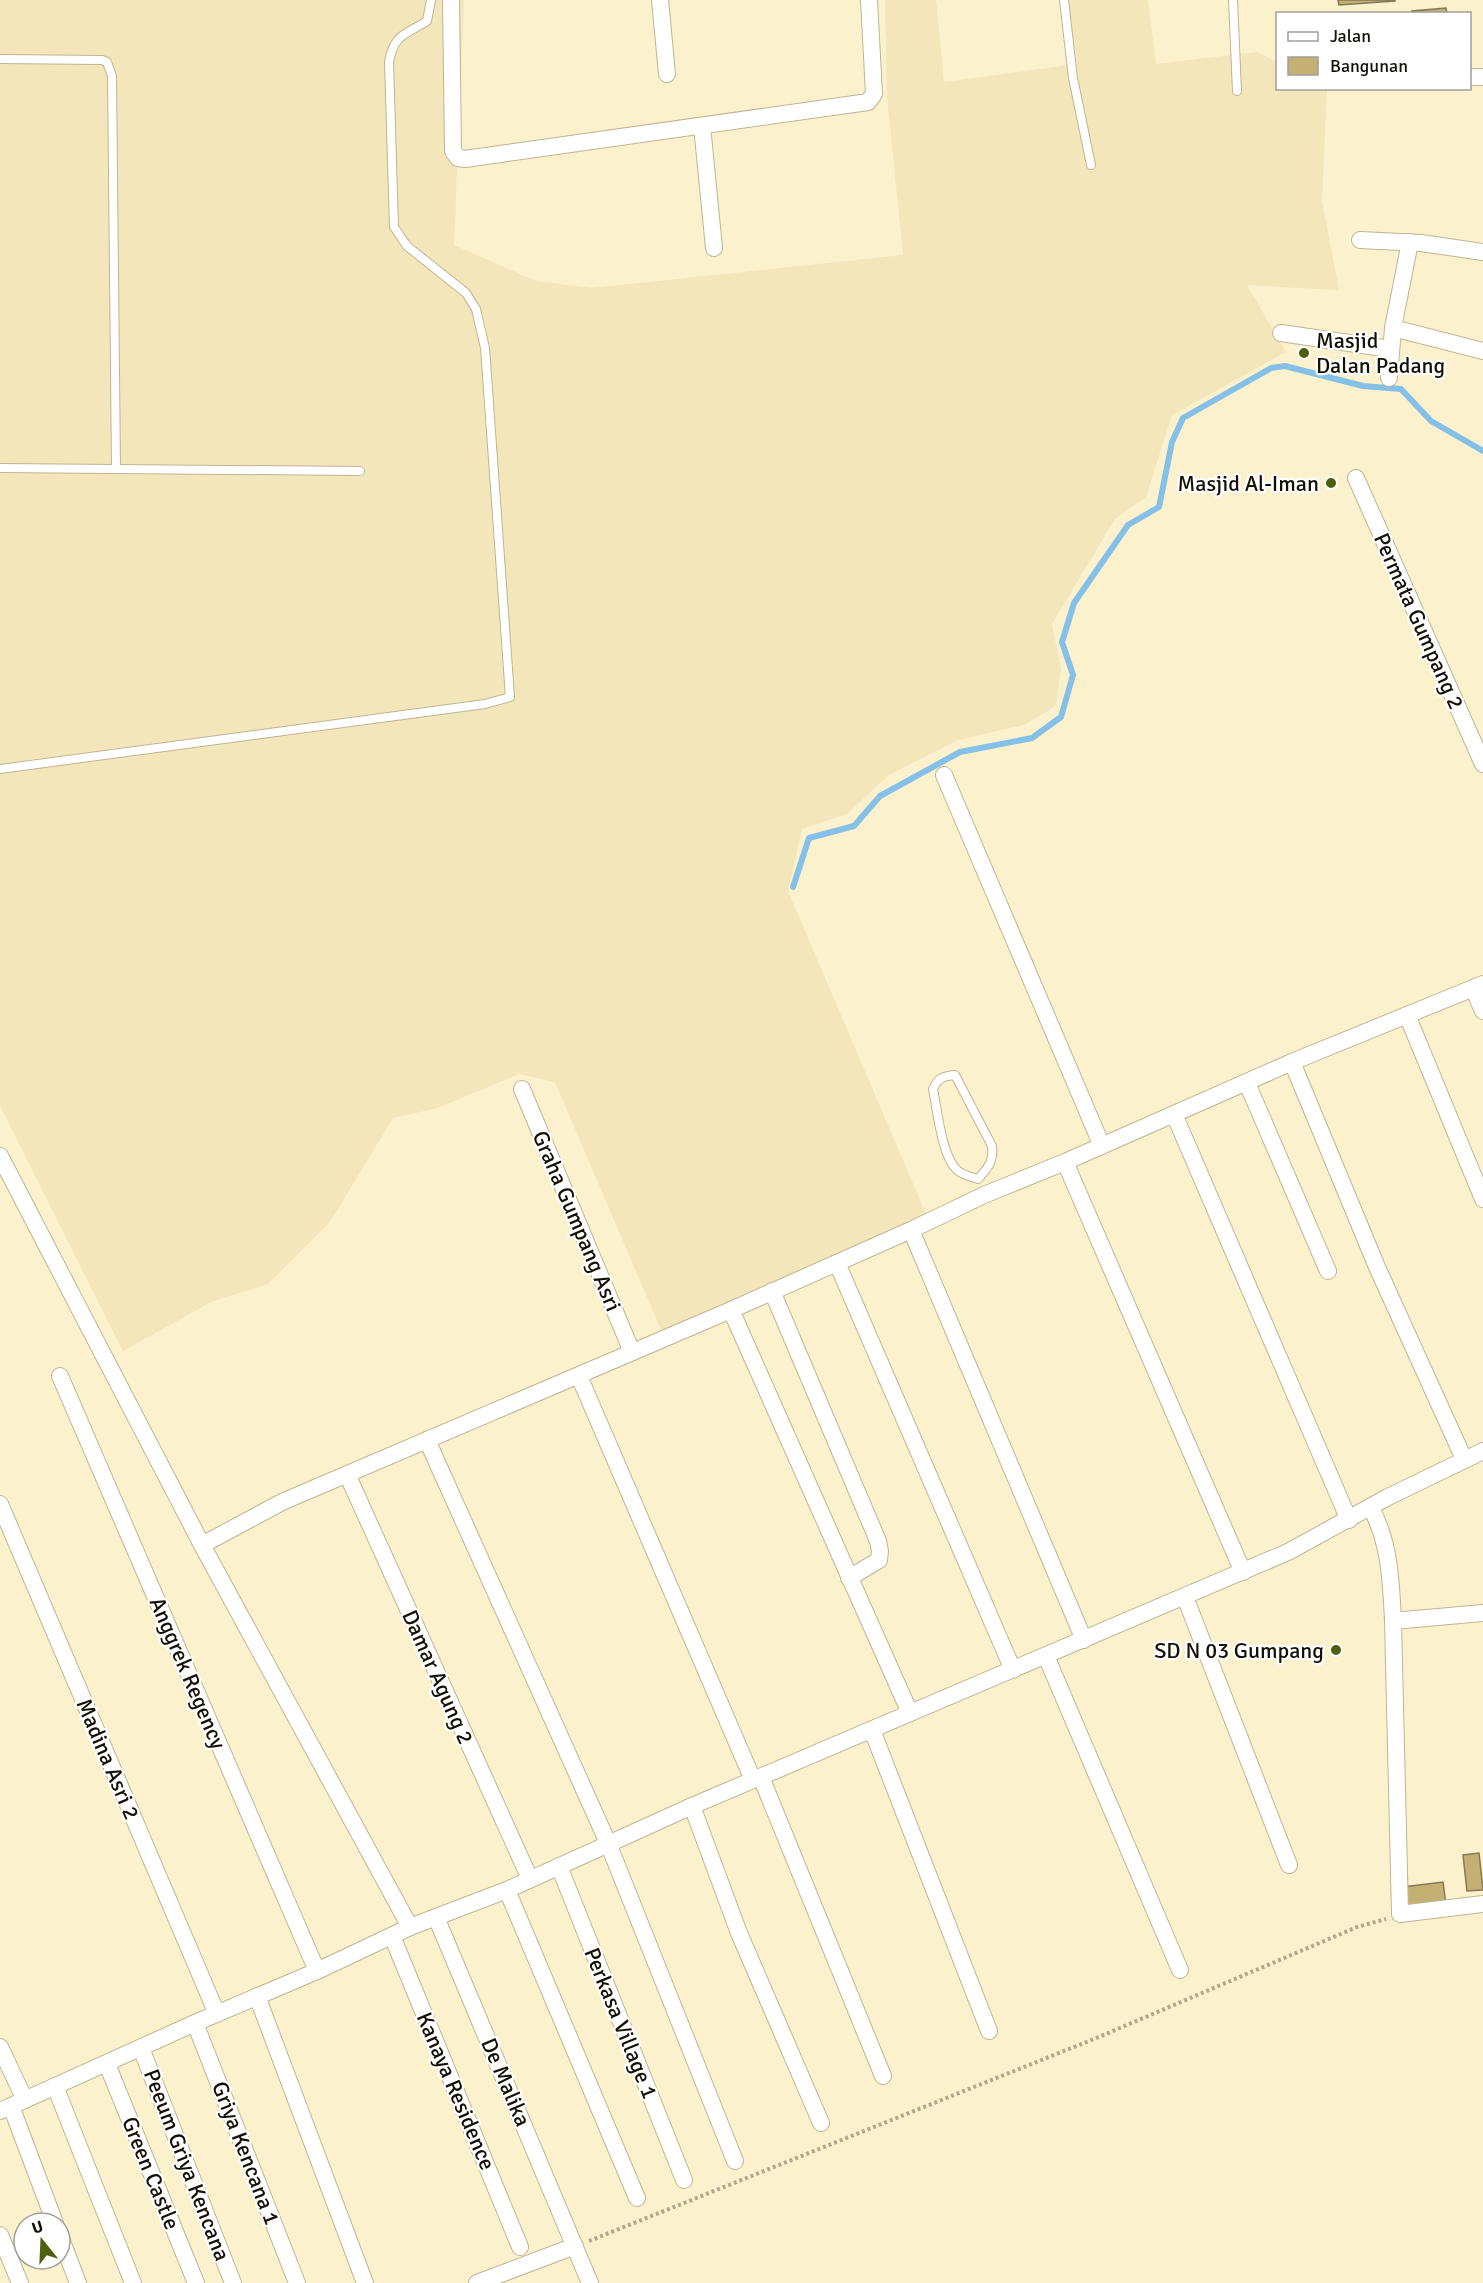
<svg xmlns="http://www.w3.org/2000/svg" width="1483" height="2283" viewBox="0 0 1483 2283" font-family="Signika,sans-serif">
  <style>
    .built { fill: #f3e6bb }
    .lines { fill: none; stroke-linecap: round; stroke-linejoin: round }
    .stream { stroke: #84c0e8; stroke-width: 6 }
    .building { fill: #c4b072; stroke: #837959; stroke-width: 1.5 }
    .service-casing { stroke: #c0b593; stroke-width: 10 }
    .minor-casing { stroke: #c0b593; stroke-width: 18 }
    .path { stroke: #b0a88c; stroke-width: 4; stroke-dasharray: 3 3; stroke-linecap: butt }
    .service { stroke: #fff; stroke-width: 8 }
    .minor { stroke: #fff; stroke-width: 16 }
    .poi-dot { fill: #4b610d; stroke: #fff; stroke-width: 2 }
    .labels { text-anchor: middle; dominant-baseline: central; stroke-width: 4.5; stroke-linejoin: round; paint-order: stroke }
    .poi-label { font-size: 22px; fill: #141005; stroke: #fff; text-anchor: end }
    .street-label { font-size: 22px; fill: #141005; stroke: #fff }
  </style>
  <rect width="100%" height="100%" fill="#fcf1cd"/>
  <!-- built -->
  <polygon class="built" points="0,0 464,0 454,245 536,281 592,288 903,255 887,97 885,0 936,0 944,82 1077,64 1067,0 1148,0 1156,64 1257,52 1277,62 1278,88 1327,89 1322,201 1339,290 1247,285 1286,352 1172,415 1146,497 1115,519 1052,624 1061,669 1056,706 1024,725 958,740 889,775 847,814 802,829 788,891 929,1221 664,1337 555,1082 519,1074 438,1108 393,1118 330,1222 268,1284 211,1302 123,1351 0,1106"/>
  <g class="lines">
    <!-- stream -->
    <polyline class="stream" points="793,887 809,838 854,826 880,796 960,752 1032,738 1061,717 1073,675 1062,642 1074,603 1128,525 1159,507 1172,442 1183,418 1271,368 1285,366 1363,386 1401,389 1431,421 1483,451"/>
  </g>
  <!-- building -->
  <g class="building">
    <polygon points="1338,0 1395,0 1395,1 1339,5"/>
    <polygon points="1446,8 1447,14 1413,14 1412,11"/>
    <polygon points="1479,1853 1483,1890 1467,1891 1463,1855"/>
    <polygon points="1443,1882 1446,1905 1406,1910 1403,1887"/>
  </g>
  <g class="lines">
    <defs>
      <g id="service">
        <polyline points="1064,0 1073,78 1091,165"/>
        <polyline points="1233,0 1237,91"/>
        <polyline points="0,59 102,60 107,62 112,76 116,469"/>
        <polyline points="0,468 360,471"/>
        <path d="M0,769L485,704L510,697L485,348L476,309L466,293L407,246L394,227L389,62C394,34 405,35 427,21L431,0"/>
        <path d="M955,1075L992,1146C994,1161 988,1168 978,1179C972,1177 962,1175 957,1170C942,1157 937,1109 933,1089C938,1078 943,1076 955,1075Z"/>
      </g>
      <g id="minor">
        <polyline points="451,0 453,151 458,158 465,159 868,102 874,94 869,0"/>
        <polyline points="660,0 667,74"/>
        <polyline points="1470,77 1483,77"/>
        <polyline points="702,126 714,248"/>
        <polyline points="1360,240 1421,243 1483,252"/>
        <polyline points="1393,328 1483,351"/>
        <polyline points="1281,333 1390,349"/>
        <polyline points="1389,378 1393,328 1410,242"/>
        <polyline points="1356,478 1483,764"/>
        <polyline points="944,775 1102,1146"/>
        <polyline points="1473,988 1483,1011"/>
        <polyline points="1407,1015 1483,1199"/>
        <polyline points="1292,1062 1377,1267 1464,1459"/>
        <polyline points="1247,1083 1328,1271"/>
        <polyline points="522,1089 632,1352"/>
        <polyline points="1174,1114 1349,1520"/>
        <polyline points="0,1156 202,1545 410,1927 507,1890 692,1806 1288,1552 1388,1497 1483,1451"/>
        <polyline points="1065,1162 1243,1572"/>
        <polyline points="911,1230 1084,1640"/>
        <polyline points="837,1263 1013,1670"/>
        <polyline points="772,1291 878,1541 880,1551 879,1560 849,1578"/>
        <polyline points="731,1310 910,1713"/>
        <polyline points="60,1376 317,1971"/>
        <polyline points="579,1376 753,1780"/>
        <polyline points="427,1440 608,1843 735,2161"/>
        <polyline points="347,1474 530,1879"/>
        <polyline points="0,1504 217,2014"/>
        <path d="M1371,1508C1390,1543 1391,1582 1393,1621L1483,1613"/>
        <polyline points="202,1545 282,1502 731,1310 911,1230 984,1195 1065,1162 1292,1062 1483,984"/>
        <polyline points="1185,1597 1289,1865"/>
        <polyline points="1393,1621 1400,1914 1483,1904"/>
        <polyline points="1046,1656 1180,1970"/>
        <polyline points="872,1730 989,2031"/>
        <polyline points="761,1777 883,2076"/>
        <polyline points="692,1806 739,1933 821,2123"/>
        <polyline points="559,1866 684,2180"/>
        <polyline points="507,1890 637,2198"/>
        <polyline points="436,1917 590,2283"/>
        <polyline points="392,1936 520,2247"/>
        <polyline points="257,1996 365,2283"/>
        <polyline points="195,2023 297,2283"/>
        <polyline points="0,2047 25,2100"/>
        <polyline points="141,2048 233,2283"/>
        <polyline points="107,2064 196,2283"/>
        <polyline points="55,2086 133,2283"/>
        <polyline points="11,2106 55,2223"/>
        <polyline points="0,2111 195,2023 317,1971 410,1927"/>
        <polyline points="0,2235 20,2283"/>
        <polyline points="60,2236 78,2283"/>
        <polyline points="477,2283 575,2246"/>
      </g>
    </defs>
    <!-- service casing -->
    <use href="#service" class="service-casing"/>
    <!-- minor casing -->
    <use href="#minor" class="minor-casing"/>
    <!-- path -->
    <polyline class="path" points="589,2241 1094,2039 1357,1927 1386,1919"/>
    <!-- service -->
    <use href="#service" class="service"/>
    <!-- minor -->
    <use href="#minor" class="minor"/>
  </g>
  <!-- markers -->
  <g class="poi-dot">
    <circle cx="1304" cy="353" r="6"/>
    <circle cx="1331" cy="483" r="6"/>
    <circle cx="1336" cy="1650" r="6"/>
  </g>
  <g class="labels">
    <!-- poi labels -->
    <g class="poi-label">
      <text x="1316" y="340" text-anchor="start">Masjid<tspan x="1316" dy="25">Dalan Padang</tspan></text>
      <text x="1319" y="483">Masjid Al-Iman</text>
      <text x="1324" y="1650">SD N 03 Gumpang</text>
    </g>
    <!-- street labels -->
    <g class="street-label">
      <text transform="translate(1419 621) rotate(66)">Permata Gumpang 2</text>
      <text transform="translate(577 1221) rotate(67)">Graha Gumpang Asri</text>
      <text transform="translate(188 1673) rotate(67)">Anggrek Regency</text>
      <text transform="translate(438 1677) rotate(66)">Damar Agung 2</text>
      <text transform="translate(108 1759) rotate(67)">Madina Asri 2</text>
      <text transform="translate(621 2023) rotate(68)">Perkasa Village 1</text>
      <text transform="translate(506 2082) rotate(67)">De Malika</text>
      <text transform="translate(456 2091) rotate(67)">Kanaya Residence</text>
      <text transform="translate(246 2153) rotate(69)">Griya Kencana 1</text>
      <text transform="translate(187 2165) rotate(69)">Peeum Griya Kencana</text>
      <text transform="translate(151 2173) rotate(68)">Green Castle</text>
    </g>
  </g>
  <!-- legend -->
  <rect x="1276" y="12" width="195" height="78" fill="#ffffff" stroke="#a19f9b" stroke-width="1.5"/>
  <rect x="1288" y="32" width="30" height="9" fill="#ffffff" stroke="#a19f9b" stroke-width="1.5"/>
  <text x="1330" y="42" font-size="18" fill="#141005">Jalan</text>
  <rect x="1288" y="57" width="30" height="18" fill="#c4b072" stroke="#a19f9b" stroke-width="1.5"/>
  <text x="1330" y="72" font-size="18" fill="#141005">Bangunan</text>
  <!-- north arrow -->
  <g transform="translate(42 2241) rotate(342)"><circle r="28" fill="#ffffff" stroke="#a19f9b" stroke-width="1.5"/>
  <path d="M0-4.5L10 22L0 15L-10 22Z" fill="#4b610d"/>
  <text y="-9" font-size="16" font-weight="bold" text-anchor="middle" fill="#141005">U</text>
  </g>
</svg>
